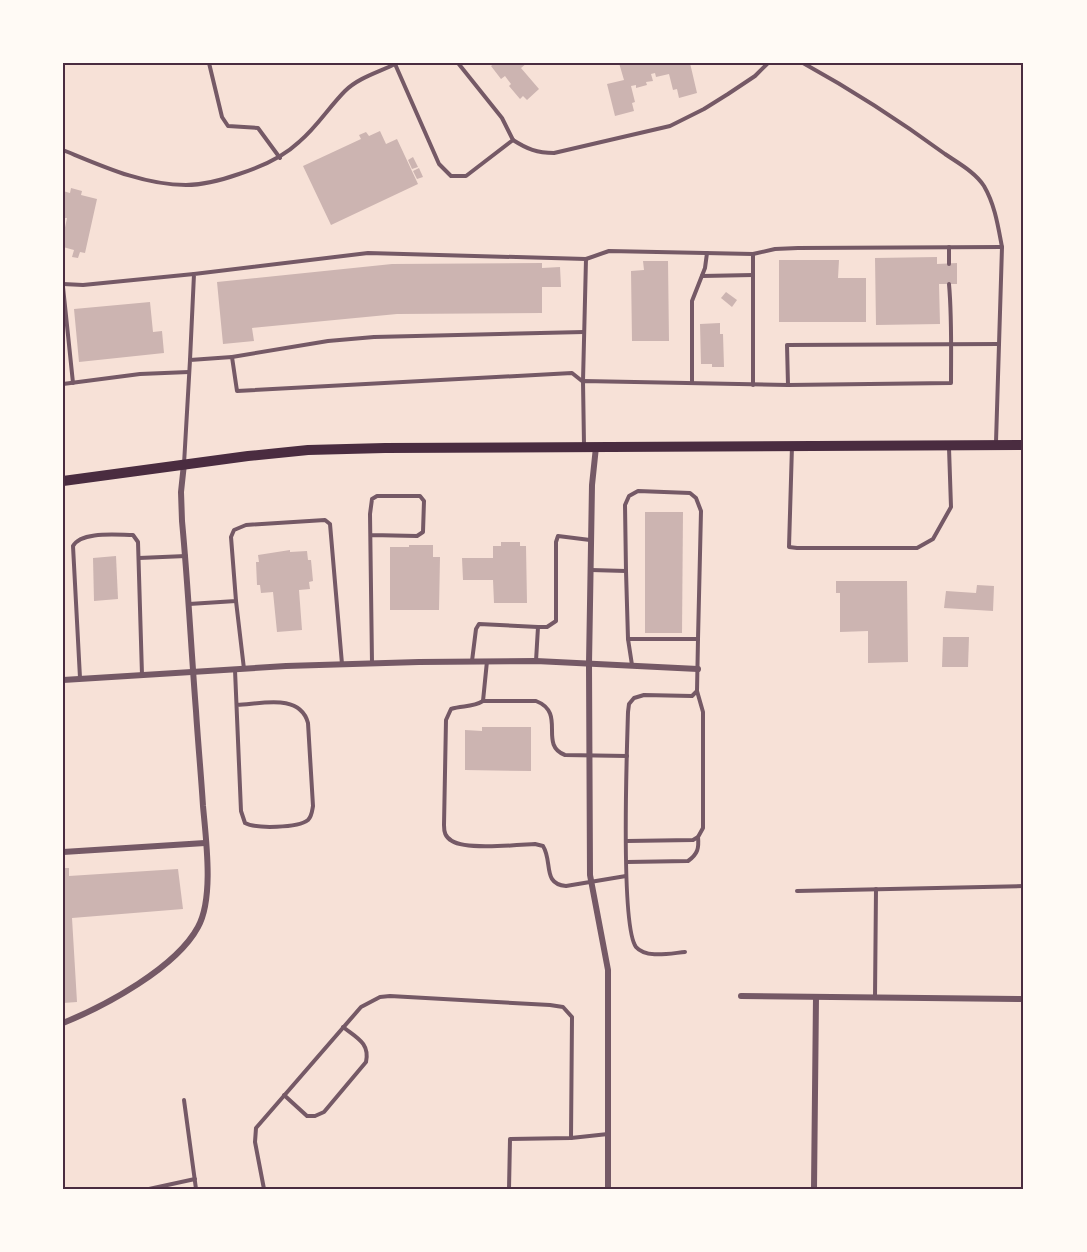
<svg xmlns="http://www.w3.org/2000/svg" width="1087" height="1252" viewBox="0 0 1087 1252" font-family="Poppins,sans-serif">
  <style>
    .building { fill: #ccb4b1 }
    .lines { fill: none; stroke-linecap: round; stroke-linejoin: round }
    .service { stroke: #755966; stroke-width: 4 }
    .minor { stroke: #755966; stroke-width: 6 }
    .primary { stroke: #4a2c40; stroke-width: 10 }
    .neatline { fill: none; stroke: #4a2c40; stroke-width: 2 }
  </style>
  <rect width="100%" height="100%" fill="#f7e1d7"/>
  <!-- building -->
  <g class="building">
    <polygon points="495,63 527,63 521,68 539,89 527,100 523,96 520,99 509,86 511,84 505,76 501,79 491,66"/>
    <polygon points="619,63 690,63 697,93 679,98 677,89 673,90 669,74 656,77 655,73 651,74 653,81 646,82 647,85 636,88 636,85 631,86 635,102 632,103 634,111 615,116 607,84 624,80"/>
    <polygon points="380,131 386,144 397,139 418,184 331,225 303,166 361,139 359,135 366,132 369,136"/>
    <polygon points="413,157 418,167 412,169 408,160"/>
    <polygon points="419,168 423,177 417,179 413,171"/>
    <polygon points="71,188 82,191 81,195 97,199 85,253 80,252 78,258 72,257 74,250 63,247 63,237 67,218 63,218 63,191 70,193"/>
    <polygon points="937,257 937,264 957,263 957,284 939,284 940,324 876,325 875,258"/>
    <polygon points="779,260 839,260 838,278 866,278 866,322 779,322"/>
    <polygon points="643,261 668,261 669,341 632,341 631,271 644,270"/>
    <polygon points="542,263 542,268 560,267 561,287 542,287 542,313 397,314 252,328 254,341 223,344 217,282 392,264"/>
    <polygon points="726,292 737,300 732,307 721,298"/>
    <polygon points="150,302 153,332 162,331 164,353 79,362 74,309"/>
    <polygon points="720,323 720,334 723,334 724,367 712,367 712,364 701,364 700,324"/>
    <polygon points="645,512 683,512 682,633 645,633"/>
    <polygon points="501,542 520,542 520,546 526,546 527,603 494,603 493,580 463,580 462,558 493,558 493,546 501,546"/>
    <polygon points="409,545 433,545 433,557 440,557 439,610 390,610 390,547 409,547"/>
    <polygon points="290,550 290,552 307,551 308,560 311,560 313,581 309,582 310,589 299,590 302,630 277,632 273,592 261,593 260,585 257,585 256,562 259,562 258,555"/>
    <polygon points="116,556 118,599 94,601 93,558"/>
    <polygon points="836,581 907,581 908,662 868,663 868,631 840,632 840,593 836,593"/>
    <polygon points="977,585 994,586 993,611 944,608 946,591 976,593"/>
    <polygon points="943,637 969,637 968,667 942,667"/>
    <polygon points="482,727 531,727 531,771 465,770 465,730 482,731"/>
    <polygon points="63,868 69,868 69,876 178,869 183,909 72,918 77,1002 63,1003"/>
  </g>
  <g class="lines">
    <!-- service -->
    <g class="service">
      <polyline points="209,63 222,117 228,126 258,128 280,158"/>
      <path d="M803,63C852,90 900,121 945,154C958,163 975,172 984,186C995,205 998,226 1002,247L996,442"/>
      <polyline points="395,64 439,164 451,176 466,176 513,140 502,118 458,63"/>
      <path d="M513,140C527,149 537,153 554,153L670,126L704,109L728,94L755,76L768,63"/>
      <path d="M63,150C102,166 143,185 186,185C203,185 222,180 239,174C261,167 282,158 299,142C317,127 329,107 345,91C359,77 380,72 397,63"/>
      <polyline points="753,254 775,249 798,248 1002,247"/>
      <polyline points="586,259 609,251 753,254 753,385"/>
      <polyline points="949,264 949,247"/>
      <polyline points="702,276 753,275"/>
      <polyline points="63,284 83,285 194,274"/>
      <path d="M949,284C952,317 951,350 951,383L788,385L787,345L999,344"/>
      <polyline points="63,287 73,383"/>
      <polyline points="232,357 328,341 374,337 584,332"/>
      <polyline points="190,360 194,274 368,253 586,259 583,381"/>
      <polyline points="692,383 692,301 705,268 707,253"/>
      <polyline points="63,384 140,374 189,372"/>
      <polyline points="584,445 583,381 788,385"/>
      <polyline points="792,446 789,547 797,548 917,548 933,539 951,507 949,448"/>
      <polyline points="184,464 190,360 232,357 237,391 572,373 582,381"/>
      <polyline points="371,535 417,536 423,532 424,501 420,496 377,496 372,499 370,514 372,663"/>
      <polyline points="139,558 186,556"/>
      <path d="M591,570L626,571L628,639H698L697,691L692,696L644,695L634,698L629,704L628,712C627,749 620,926 636,947C646,959 672,953 685,952"/>
      <polyline points="626,571 625,505 629,496 638,491 690,493 696,498 701,511 698,639"/>
      <polyline points="236,601 244,669"/>
      <polyline points="189,604 236,601 231,537 234,530 246,525 325,520 330,524 342,664"/>
      <polyline points="628,639 632,665"/>
      <polyline points="472,661 476,629 479,624 538,627"/>
      <path d="M487,661L483,701C472,708 462,705 451,709L446,720L444,825C444,832 445,837 452,841C466,850 517,845 535,844L543,846C553,862 542,884 566,886L626,876"/>
      <polyline points="536,661 538,627 547,627 556,621 556,542 558,536 590,540"/>
      <path d="M235,670L241,811L245,823C256,829 298,828 308,820C312,816 312,811 313,806L308,723C300,693 261,704 237,705"/>
      <path d="M80,678L73,546C81,531 117,535 133,535L138,542L142,675"/>
      <path d="M483,701H536C567,713 538,745 565,755L627,756"/>
      <polyline points="627,841 693,840 698,837 703,828 703,712 697,691"/>
      <path d="M627,862L688,861C698,854 699,848 698,837"/>
      <polyline points="797,891 1024,886"/>
      <polyline points="875,997 876,889"/>
      <path d="M284,1095L307,1116H315L324,1112L366,1062C370,1043 357,1038 343,1027"/>
      <polyline points="184,1100 196,1189"/>
      <polyline points="571,1138 608,1134"/>
      <polyline points="149,1189 195,1179"/>
      <polyline points="264,1189 255,1142 256,1128 361,1007 380,997 390,996 550,1005 563,1007 572,1017 571,1138 510,1139 509,1189"/>
    </g>
    <!-- minor -->
    <g class="minor">
      <polyline points="596,447 592,485 589,664 590,875 608,970 608,1189"/>
      <polyline points="63,680 286,666 419,662 536,661 698,669"/>
      <polyline points="63,852 205,843"/>
      <polyline points="741,996 1024,999"/>
      <path d="M63,1023C105,1006 176,968 198,927C214,898 206,840 203,806C201,774 198,743 196,711C191,648 188,584 182,521L181,492L184,464"/>
      <polyline points="814,1189 816,997"/>
    </g>
    <!-- primary -->
    <polyline class="primary" points="63,481 248,456 308,450 385,448 1024,445"/>
  </g>
  <!-- border -->
  <rect width="1087" height="1252" fill="none" stroke="#fffaf5" stroke-width="129"/>
  <rect x="64" y="64" width="958" height="1124" class="neatline"/>
</svg>
